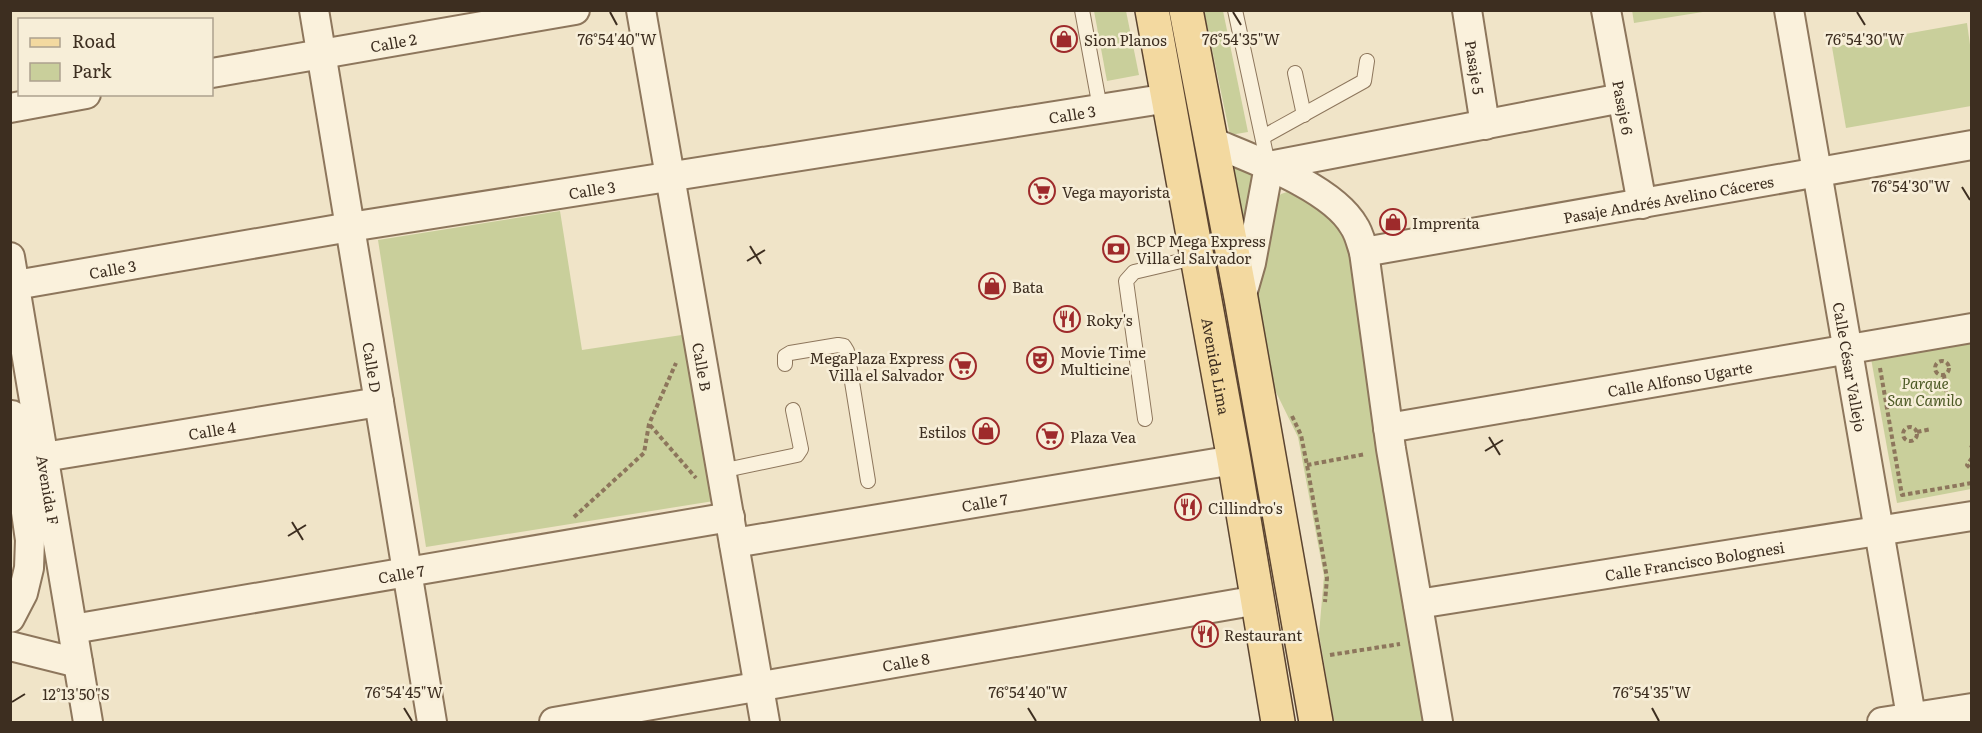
<svg xmlns="http://www.w3.org/2000/svg" width="1982" height="733" viewBox="0 0 1982 733" font-family="Literata,serif">
  <style>
    .green { fill: #c9cf9b }
    .lines { fill: none; stroke-linecap: round; stroke-linejoin: round }
    .lane-casing { stroke: #8d765c; stroke-width: 16 }
    .street-casing { stroke: #8d765c; stroke-width: 32 }
    .primary-casing { stroke: #5b4430; stroke-width: 36 }
    .path { stroke: #8d765c; stroke-width: 4; stroke-dasharray: 4.5 3; stroke-linecap: butt }
    .lane { stroke: #faf1dc; stroke-width: 14 }
    .street { stroke: #faf1dc; stroke-width: 28 }
    .primary { stroke: #f3d9a0; stroke-width: 33 }
    .ticks { fill: none; stroke: #3d2e20; stroke-width: 2 }
    .labels { text-anchor: middle; dominant-baseline: central; stroke-width: 5; stroke-linejoin: round; paint-order: stroke }
    .poi-label { font-size: 15px; fill: #3d2e20; stroke: #f7eed8; text-anchor: start }
    .street-label { font-size: 15px; fill: #3d2e20; stroke: #f7eed8 }
    .park-label { font-size: 15px; font-style: italic; fill: #4d5a26; stroke: #f7eed8 }
    .ticks-label { font-size: 15px; text-anchor: middle; fill: #3d2e20; stroke: #f7eed8; stroke-width: 5; stroke-linejoin: round; paint-order: stroke }
  </style>
  <rect width="100%" height="100%" fill="#f0e4c8"/>
  <!-- green -->
  <g class="green">
    <polygon points="1632,10 1709,10 1709,11 1634,23"/>
    <polygon points="1094,11 1126,11 1139,75 1107,81"/>
    <polygon points="1204,11 1223,11 1248,132 1230,135"/>
    <polygon points="1967,23 1971,52 1971,106 1846,128 1832,47"/>
    <polygon points="1230,155 1254,166 1246,232"/>
    <path d="M1287,192C1317,193 1336,222 1352,244L1435,722H1334L1319,634L1324,576L1298,437L1274,388L1258,299L1270,204L1281,194Z"/>
    <polygon points="560,211 582,350 695,333 720,500 426,547 378,240"/>
    <polygon points="1971,335 1971,489 1897,503 1870,353"/>
  </g>
  <g class="lines">
    <defs>
      <g id="lane">
        <polyline points="1082,10 1100,108"/>
        <polyline points="1235,10 1268,164"/>
        <polyline points="1295,73 1304,115"/>
        <polyline points="1263,137 1364,81 1367,61"/>
        <polyline points="785,364 785,356 790,353 838,345 844,346 847,351 868,481"/>
        <polyline points="1145,419 1126,281 1134,272 1198,257"/>
        <polyline points="721,471 797,455 801,449 793,410"/>
      </g>
      <g id="street">
        <path id="s1" d="M314,10L432,722"/>
        <path id="s2" d="M641,10L765,722"/>
        <path id="s3" d="M1467,10L1485,125"/>
        <path id="s4" d="M1606,10L1642,204"/>
        <path id="s5" d="M1789,10L1912,722"/>
        <path id="s6" d="M212,73L575,10"/>
        <polyline points="10,108 86,94"/>
        <path d="M1212,142C1252,159 1332,187 1354,226C1359,233 1361,243 1364,252L1391,449L1438,722"/>
        <polyline points="1269,166 1622,98"/>
        <path id="s7" d="M1364,252L1972,145"/>
        <path id="s8" d="M10,257L88,722"/>
        <path id="s9" d="M10,286L350,227L1169,98"/>
        <polyline points="1241,298 1251,263 1269,166"/>
        <path id="s10" d="M1388,428L1972,328"/>
        <path id="s11" d="M44,457L379,402"/>
        <path id="s12" d="M734,543L1234,460"/>
        <path id="s13" d="M1418,604L1972,516"/>
        <polyline points="10,618 23,593 29,568 30,540 12,415"/>
        <path id="s14" d="M73,629L730,517"/>
        <polyline points="10,646 78,663"/>
        <path id="s15" d="M554,722L1258,600"/>
        <polyline points="1882,722 1972,708"/>
      </g>
      <g id="primary">
        <path id="s16" d="M1152,10L1234,460L1278,722"/>
        <polyline points="1186,10 1241,298 1316,722"/>
      </g>
    </defs>
    <!-- lane casing -->
    <use href="#lane" class="lane-casing"/>
    <!-- street casing -->
    <use href="#street" class="street-casing"/>
    <!-- primary casing -->
    <use href="#primary" class="primary-casing"/>
    <!-- path -->
    <g class="path">
      <circle cx="1942" cy="368" r="7"/>
      <polyline points="1880,368 1902,495 1972,483"/>
      <polyline points="1944,375 1946,392"/>
      <polyline points="1292,416 1301,435 1307,465 1327,578 1325,602"/>
      <polyline points="650,425 696,478"/>
      <circle cx="1910" cy="434" r="7"/>
      <polyline points="1917,432 1931,429"/>
      <polyline points="1971,445 1972,447"/>
      <polyline points="1972,458 1967,465 1972,470"/>
      <polyline points="1307,465 1366,454"/>
      <polyline points="574,517 644,453 649,424 676,363"/>
      <polyline points="1330,655 1400,644"/>
    </g>
    <!-- lane -->
    <use href="#lane" class="lane"/>
    <!-- street -->
    <use href="#street" class="street"/>
    <!-- primary -->
    <use href="#primary" class="primary"/>
  </g>
  <!-- ticks -->
  <path class="ticks" d="M610,12L617,25M1233,12L1241,25M1857,12L1865,25M1962,187L1970,200M750,246L761,264M747,261L765,250M1489,437L1500,455M1485,451L1503,440M292,522L303,540M288,536L306,525M12,702L25,694M404,708L412,721M1028,708L1036,721M1652,708L1659,721"/>
  <!-- icons -->
  <defs>
    <symbol id="shop-ring" viewBox="-11 -11 22 22"><circle r="9.5" fill="#f7eed8" stroke="#9e2a2b" stroke-width="1.5"/><path d="M-5-2.5h2.3a2.7 3.5 0 0 1 5.4 0H5L5.5 6h-11ZM-1.5-2.5h3a1.5 2.3 0 0 0-3 0Z" fill="#9e2a2b"/></symbol>
    <symbol id="supermarket-ring" viewBox="-11 -11 22 22"><circle r="9.5" fill="#f7eed8" stroke="#9e2a2b" stroke-width="1.5"/><path d="M-6-5.5h2.5l.6 2H6L4.5 2H-2.5L-4.4-4H-6ZM-1.5 3.2a1.3 1.3 0 1 0 .1 0ZM3 3.2a1.3 1.3 0 1 0 .1 0Z" fill="#9e2a2b"/></symbol>
    <symbol id="bank-ring" viewBox="-11 -11 22 22"><circle r="9.5" fill="#f7eed8" stroke="#9e2a2b" stroke-width="1.5"/><path d="M-6-4H6V4H-6ZM0-2.3a2.3 2.3 0 1 0 0 4.6a2.3 2.3 0 1 0 0-4.6Z" fill="#9e2a2b"/></symbol>
    <symbol id="restaurant-ring" viewBox="-11 -11 22 22"><circle r="9.5" fill="#f7eed8" stroke="#9e2a2b" stroke-width="1.5"/><path d="M-5-6h1v4h1v-4h1v4h1v-4h1v5L-1.5 .5V6h-2V.5L-5-1ZM5-6V6H3V1.5H1.5Q1.5-4 5-6Z" fill="#9e2a2b"/></symbol>
    <symbol id="theatre-ring" viewBox="-11 -11 22 22"><circle r="9.5" fill="#f7eed8" stroke="#9e2a2b" stroke-width="1.5"/><path d="M-5-5.5Q0-4 5-5.5V0Q5 5 0 6Q-5 5-5 0ZM-3.3-2.5H-1v1.5H-3.3ZM1-2.5H3.3v1.5H1ZM-2.8 1Q0 5.5 2.8 1Z" fill="#9e2a2b"/></symbol>
  </defs>
  <g fill-rule="evenodd">
    <use href="#shop-ring" x="1049" y="24" width="30" height="30"/>
    <use href="#supermarket-ring" x="1027" y="176" width="30" height="30"/>
    <use href="#shop-ring" x="1378" y="207" width="30" height="30"/>
    <use href="#bank-ring" x="1101" y="234" width="30" height="30"/>
    <use href="#shop-ring" x="977" y="271" width="30" height="30"/>
    <use href="#restaurant-ring" x="1052" y="304" width="30" height="30"/>
    <use href="#theatre-ring" x="1025" y="345" width="30" height="30"/>
    <use href="#supermarket-ring" x="948" y="351" width="30" height="30"/>
    <use href="#shop-ring" x="971" y="416" width="30" height="30"/>
    <use href="#supermarket-ring" x="1035" y="421" width="30" height="30"/>
    <use href="#restaurant-ring" x="1173" y="492" width="30" height="30"/>
    <use href="#restaurant-ring" x="1190" y="619" width="30" height="30"/>
  </g>
  <g class="labels">
    <!-- poi labels -->
    <g class="poi-label">
      <text x="1084" y="39">Sion Planos</text>
      <text x="1062" y="191">Vega mayorista</text>
      <text x="1412" y="222">Imprenta</text>
      <text x="1136" y="240">BCP Mega Express<tspan x="1136" dy="17">Villa el Salvador</tspan></text>
      <text x="1012" y="286">Bata</text>
      <text x="1086" y="319">Roky's</text>
      <text x="1060" y="351">Movie Time<tspan x="1060" dy="17">Multicine</tspan></text>
      <text x="944" y="357" text-anchor="end">MegaPlaza Express<tspan x="944" dy="17">Villa el Salvador</tspan></text>
      <text x="966" y="431" text-anchor="end">Estilos</text>
      <text x="1070" y="436">Plaza Vea</text>
      <text x="1208" y="507">Cillindro's</text>
      <text x="1224" y="634">Restaurant</text>
    </g>
    <!-- street labels -->
    <g class="street-label">
      <text stroke="none"><textPath href="#s6" startOffset="184">Calle 2</textPath></text>
      <text stroke="none"><textPath href="#s3" startOffset="58">Pasaje 5</textPath></text>
      <text stroke="none"><textPath href="#s4" startOffset="99">Pasaje 6</textPath></text>
      <text stroke="none"><textPath href="#s9" startOffset="1076">Calle 3</textPath></text>
      <text stroke="none"><textPath href="#s9" startOffset="590">Calle 3</textPath></text>
      <text stroke="none"><textPath href="#s7" startOffset="309">Pasaje Andrés Avelino Cáceres</textPath></text>
      <text stroke="none"><textPath href="#s9" startOffset="104">Calle 3</textPath></text>
      <text stroke="none"><textPath href="#s1" startOffset="362">Calle D</textPath></text>
      <text stroke="none"><textPath href="#s16" startOffset="362">Avenida Lima</textPath></text>
      <text stroke="none"><textPath href="#s5" startOffset="362">Calle César Vallejo</textPath></text>
      <text stroke="none"><textPath href="#s2" startOffset="362">Calle B</textPath></text>
      <text stroke="none"><textPath href="#s10" startOffset="296">Calle Alfonso Ugarte</textPath></text>
      <text stroke="none"><textPath href="#s11" startOffset="170">Calle 4</textPath></text>
      <text stroke="none"><textPath href="#s8" startOffset="236">Avenida F</textPath></text>
      <text stroke="none"><textPath href="#s12" startOffset="254">Calle 7</textPath></text>
      <text stroke="none"><textPath href="#s13" startOffset="280">Calle Francisco Bolognesi</textPath></text>
      <text stroke="none"><textPath href="#s14" startOffset="333">Calle 7</textPath></text>
      <text stroke="none"><textPath href="#s15" startOffset="357">Calle 8</textPath></text>
    </g>
    <!-- park labels -->
    <g class="park-label">
      <text x="1925" y="382">Parque<tspan x="1925" dy="17">San Camilo</tspan></text>
    </g>
  </g>
  <g class="ticks-label">
    <text x="617" y="45">76°54'40"W</text>
    <text x="1241" y="45">76°54'35"W</text>
    <text x="1865" y="45">76°54'30"W</text>
    <text x="1911" y="192">76°54'30"W</text>
    <text x="404" y="698">76°54'45"W</text>
    <text x="1028" y="698">76°54'40"W</text>
    <text x="1652" y="698">76°54'35"W</text>
    <text x="76" y="700">12°13'50"S</text>
  </g>
  <!-- border -->
  <rect width="1982" height="733" fill="none" stroke="#3d2e20" stroke-width="24"/>
  <!-- legend -->
  <rect x="18" y="18" width="195" height="78" fill="#f7eed8" stroke="#ada18e" stroke-width="1.5"/>
  <rect x="30" y="38" width="30" height="9" fill="#f3d9a0" stroke="#ada18e" stroke-width="1.5"/>
  <text x="72" y="48" font-size="18" fill="#3d2e20">Road</text>
  <rect x="30" y="63" width="30" height="18" fill="#c9cf9b" stroke="#ada18e" stroke-width="1.5"/>
  <text x="72" y="78" font-size="18" fill="#3d2e20">Park</text>
</svg>
